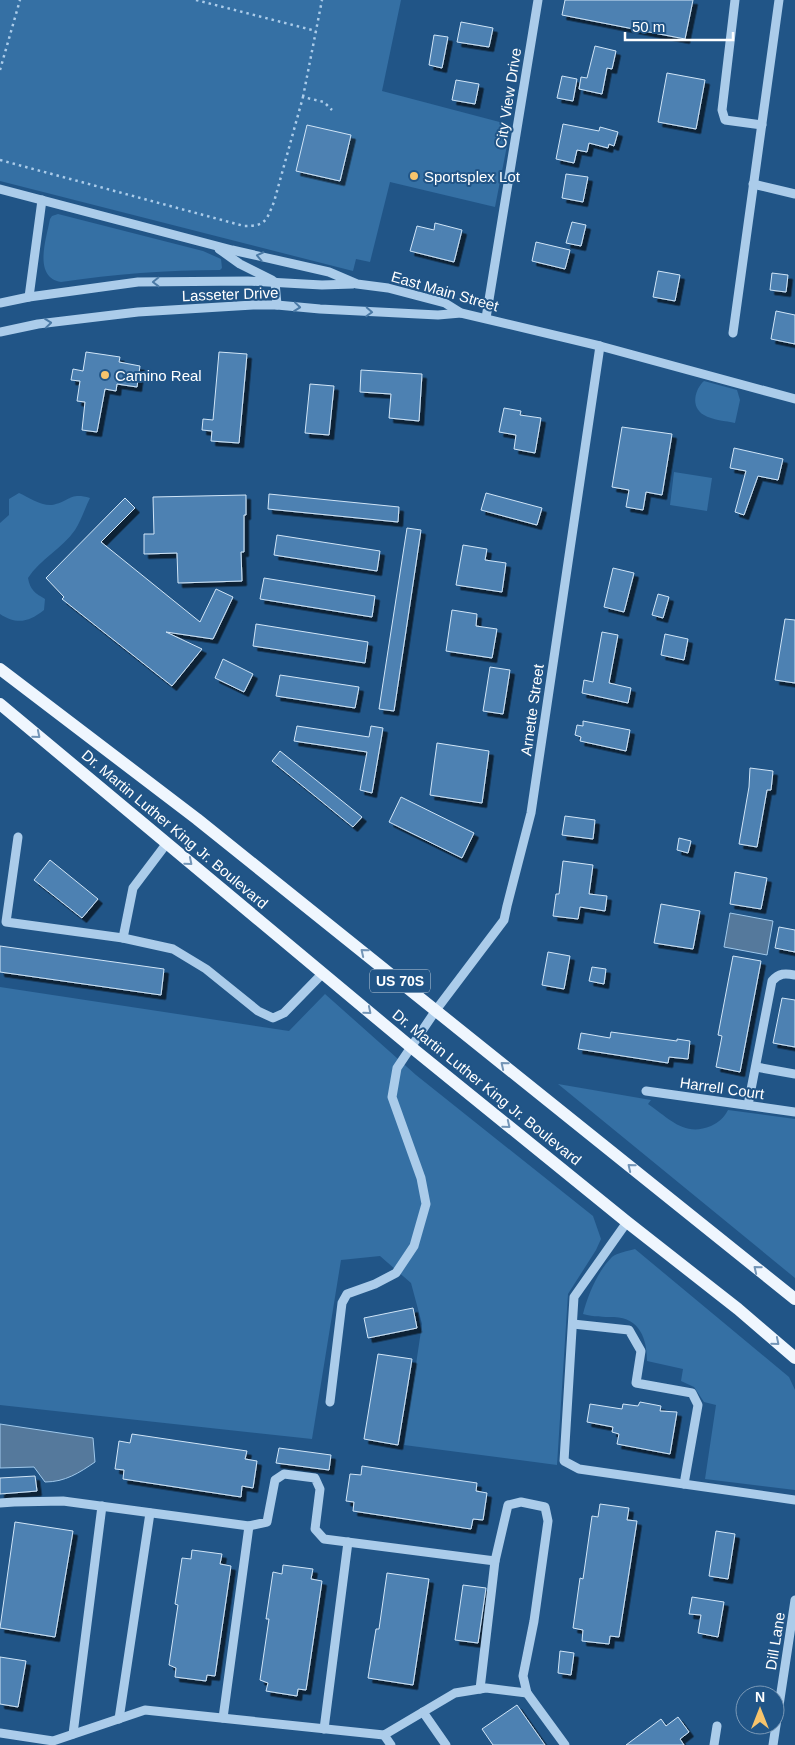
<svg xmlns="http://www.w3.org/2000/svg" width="795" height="1745" viewBox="0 0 795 1745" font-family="Arial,sans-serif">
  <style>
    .green { fill: #3570a4 }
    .water { fill: #55799c; stroke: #9fc8eb }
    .building { fill: #4e81b2; stroke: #d0e5f7; filter: url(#shadow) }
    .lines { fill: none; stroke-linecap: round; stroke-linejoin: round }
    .path { stroke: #abccea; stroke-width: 2.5; stroke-dasharray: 2.5 4; stroke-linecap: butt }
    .minor { stroke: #abccea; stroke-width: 9 }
    .major { stroke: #eff6fe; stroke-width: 12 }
    .oneway { stroke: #4a79a5 }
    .oneway2 { stroke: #7395b7 }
    .poi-dot { fill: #f7c46c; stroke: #215587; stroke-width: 2 }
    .labels { text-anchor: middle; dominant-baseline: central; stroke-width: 4; stroke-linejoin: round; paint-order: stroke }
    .shield { fill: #215587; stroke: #bcccdb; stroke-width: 1 }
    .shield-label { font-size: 14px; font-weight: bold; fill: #fff }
    .street-label { font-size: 15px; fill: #fff; stroke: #215587 }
    .poi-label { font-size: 15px; fill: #fff; stroke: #215587; text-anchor: start }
  </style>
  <defs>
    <filter id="shadow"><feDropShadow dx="4.5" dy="4.5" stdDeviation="0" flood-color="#0009"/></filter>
  </defs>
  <rect width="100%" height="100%" fill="#215587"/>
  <!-- green -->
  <g class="green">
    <polygon points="0,0 401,0 382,91 511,125 495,207 390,182 370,262 356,259 353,271 0,181"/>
    <path d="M58,214L203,251L221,259L222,268L220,270C167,270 114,274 61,282C33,277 46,240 50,219L52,216Z"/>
    <path d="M704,381L737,390L740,400L735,423C726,421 712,420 704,415C690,407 695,389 704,381Z"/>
    <polygon points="674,472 712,478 707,511 670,505"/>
    <path d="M19,493C28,497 41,506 52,505C70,502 69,492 90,498C85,508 81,521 75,530C62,549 40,559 28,578C30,590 35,593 45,599L44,610C29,622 17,625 0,614V523L9,515V499Z"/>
    <polygon points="0,987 289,1031 325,994 416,1075 593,1216 601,1239 596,1250 568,1294 557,1465 404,1445 422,1324 411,1283 380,1256 341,1260 312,1439 0,1405"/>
    <path d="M558,1084L651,1100L648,1104C670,1119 684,1137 711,1126C719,1122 724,1118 728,1110L795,1119V1278Z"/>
    <path d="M635,1249L789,1377L795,1390V1490L705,1479L716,1405L704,1402L694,1387L681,1381L683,1369L647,1361C647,1339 640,1318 614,1317C603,1317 594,1317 583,1314C588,1295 597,1272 612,1257C617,1253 628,1251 635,1249Z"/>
  </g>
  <!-- water -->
  <g class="water">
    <polygon points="730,913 773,921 767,955 724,947"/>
    <path d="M0,1424L93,1438L95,1462C79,1473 65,1482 45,1482L34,1467L0,1468Z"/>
  </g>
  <!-- building -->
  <g class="building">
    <polygon points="565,0 693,0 685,39 562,15"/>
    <polygon points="461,22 493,28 489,47 457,42"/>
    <polygon points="434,35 448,37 442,68 429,65"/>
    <polygon points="595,46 616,51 612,69 607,68 602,94 579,89 581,77 587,78"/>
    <polygon points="667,73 705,80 696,129 658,122"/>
    <polygon points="562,76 577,79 573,101 557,98"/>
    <polygon points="456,80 479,84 475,104 452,100"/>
    <polygon points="563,124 599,131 600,127 618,132 614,146 609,144 608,148 589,143 587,152 577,150 574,163 556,159"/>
    <polygon points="307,125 351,135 340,181 296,171"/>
    <polygon points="566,174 588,177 583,202 562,198"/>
    <polygon points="572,222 586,225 581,246 566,243"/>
    <polygon points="435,223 462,230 454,262 410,251 417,226 434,230"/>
    <polygon points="536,242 570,250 565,269 532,261"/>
    <polygon points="658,271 680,275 675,301 653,297"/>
    <polygon points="772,273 788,275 786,292 770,290"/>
    <polygon points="776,311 795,315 795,344 771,339"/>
    <polygon points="86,352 120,357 119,362 140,366 137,387 117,384 116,391 105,389 97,432 82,430 85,402 77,401 80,381 71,380 73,369 83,371"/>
    <polygon points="219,352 247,354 239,443 211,441 212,431 202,430 203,419 213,420"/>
    <polygon points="361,370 422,374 419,421 389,418 391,394 360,392"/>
    <polygon points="310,384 334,386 329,435 305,433"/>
    <polygon points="504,408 521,411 520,415 541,418 535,453 514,449 516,435 499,432"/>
    <polygon points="622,427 672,434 662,495 646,492 643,510 626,507 629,490 612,487"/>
    <polygon points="734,448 783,459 778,480 758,476 744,515 735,512 746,471 730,468"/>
    <polygon points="486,493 542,508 537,525 481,510"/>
    <polygon points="269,494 399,507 398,522 268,509"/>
    <polygon points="246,495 246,515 244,515 244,552 241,552 242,581 178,583 177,553 144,554 144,534 154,534 153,497"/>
    <polygon points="125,498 135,508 101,542 200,622 216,589 233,597 213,639 166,632 202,649 172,686 62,599 64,597 46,578"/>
    <polygon points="407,528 421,530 394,711 379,709"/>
    <polygon points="277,535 380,551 377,571 274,555"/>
    <polygon points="463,545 487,549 485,560 506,563 502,592 456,585"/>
    <polygon points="613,568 634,573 624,612 604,607"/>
    <polygon points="264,578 375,596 372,617 260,599"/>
    <polygon points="658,594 669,597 663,618 652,615"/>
    <polygon points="452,610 477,614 476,626 497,629 492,658 446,651"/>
    <polygon points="785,619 795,620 795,683 775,680"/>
    <polygon points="256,624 368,642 365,663 253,646"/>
    <polygon points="602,632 618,635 609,683 631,688 628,703 582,693 584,680 593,682"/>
    <polygon points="665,634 688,639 684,660 661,655"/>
    <polygon points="223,659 253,674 244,692 215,678"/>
    <polygon points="490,667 510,670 503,714 483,711"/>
    <polygon points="280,675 359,687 355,708 276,696"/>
    <polygon points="583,721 630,730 626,751 580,741 581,737 575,735 577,725 583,726"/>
    <polygon points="297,726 369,737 371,726 383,728 372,793 360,790 367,752 294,741"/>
    <polygon points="437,743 489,751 482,803 430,795"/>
    <polygon points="280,751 362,817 353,827 272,761"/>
    <polygon points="750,768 773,771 771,790 767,790 757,847 739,844 749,787"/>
    <polygon points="401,797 474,833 462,858 389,822"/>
    <polygon points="565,816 595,820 593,839 562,835"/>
    <polygon points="679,838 691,841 688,853 677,850"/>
    <polygon points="50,860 98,899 82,918 34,880"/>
    <polygon points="563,861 593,865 589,894 607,896 605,911 580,907 578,919 553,916 556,894 559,894"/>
    <polygon points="735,872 767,878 761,909 730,904"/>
    <polygon points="661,904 700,911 693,949 654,943"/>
    <polygon points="779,927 795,930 795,952 775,948"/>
    <polygon points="0,946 164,969 161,995 0,972"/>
    <polygon points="548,952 570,956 564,989 542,985"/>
    <polygon points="733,956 761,961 740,1072 716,1067 722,1036 718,1035"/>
    <polygon points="592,967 606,969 604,984 589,981"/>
    <polygon points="782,998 795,1000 795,1047 773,1043"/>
    <polygon points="611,1032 677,1041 677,1039 690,1041 688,1059 669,1057 668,1063 578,1049 581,1033 610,1038"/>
    <polygon points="413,1308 417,1328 368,1338 364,1318"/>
    <polygon points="378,1354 412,1359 398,1445 364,1439"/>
    <polygon points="640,1402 661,1406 660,1411 677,1412 670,1454 617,1444 619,1434 612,1432 613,1427 587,1422 590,1404 622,1409 623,1404 638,1406"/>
    <polygon points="132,1434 247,1451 245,1459 257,1461 253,1488 242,1486 241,1497 123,1479 124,1470 115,1469 119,1441 130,1443"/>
    <polygon points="279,1448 331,1455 329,1470 276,1463"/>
    <polygon points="362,1466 477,1483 476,1491 487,1493 483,1520 473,1519 471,1529 353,1511 354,1502 346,1501 350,1474 361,1475"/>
    <polygon points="35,1476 37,1491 0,1494 0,1478"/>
    <polygon points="600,1504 629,1508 627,1520 637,1521 619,1637 610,1636 609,1644 582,1641 583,1630 573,1628 580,1578 583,1579 592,1516 598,1517"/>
    <polygon points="15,1522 73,1531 55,1637 0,1628"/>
    <polygon points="716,1531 735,1534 728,1579 709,1576"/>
    <polygon points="192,1550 222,1554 220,1564 231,1566 215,1676 207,1675 206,1681 175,1677 176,1668 169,1665 178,1605 175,1604 182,1558 191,1559"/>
    <polygon points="283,1565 313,1569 311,1579 322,1581 306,1690 298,1689 297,1696 266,1691 268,1683 260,1680 269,1619 266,1619 273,1572 282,1574"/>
    <polygon points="387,1573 429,1579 413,1685 368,1678 376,1629 379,1629"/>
    <polygon points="463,1585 486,1588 478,1643 455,1640"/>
    <polygon points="692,1597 724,1602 718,1637 698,1633 701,1615 689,1614"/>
    <polygon points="560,1651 574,1653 571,1675 558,1673"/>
    <polygon points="0,1657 26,1661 18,1707 0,1704"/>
    <polygon points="517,1705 545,1745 493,1745 482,1729"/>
    <polygon points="678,1717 689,1732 680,1739 684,1745 626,1745 661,1719 666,1726"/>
  </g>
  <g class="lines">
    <!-- path -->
    <g class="path">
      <polyline points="196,0 316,31"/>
      <polyline points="0,70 20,0"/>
      <polyline points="303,97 322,0"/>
      <path d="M0,160L244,226C266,226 266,221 274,202L303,97L324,102L332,110"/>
    </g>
    <!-- minor -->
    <g class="minor">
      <polyline points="735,0 722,110 725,120 762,125"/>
      <polyline points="753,184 795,194"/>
      <polyline points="0,189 232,250 329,272 357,284 388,288 445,303 461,313 600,346 795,399"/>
      <polyline points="219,249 240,264 272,280"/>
      <polyline points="275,282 277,305"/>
      <polyline points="29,297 42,200"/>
      <polyline points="0,303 29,297 138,282 248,281 322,285 353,284"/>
      <polyline points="486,318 538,0"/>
      <polyline points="0,332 38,324 138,312 253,305 277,305 320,309 438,315 461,313"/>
      <polyline points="733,333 779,0"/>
      <polyline points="18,837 6,922 123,938"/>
      <polyline points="167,843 133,888 123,938 173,949 206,969 258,1011 273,1018 284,1013 323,973"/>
      <polyline points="756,1067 795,1074"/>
      <polyline points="646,1091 795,1112"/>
      <path d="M748,1105L772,981C779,973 785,973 795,975"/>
      <polyline points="627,1222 574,1297 564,1461 579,1469 795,1500"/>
      <polyline points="573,1324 629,1330 641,1351 636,1383 692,1393 698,1405 684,1484"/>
      <polyline points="330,1402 342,1303 347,1294 375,1284 396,1273 414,1246 426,1204 421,1178 392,1097 397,1068 436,1010 504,920 507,906 531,813 600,346"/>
      <polyline points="0,1503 14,1502 63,1501 249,1526 267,1522 275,1480 284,1474 315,1478 320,1489 315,1529 324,1539 495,1561 508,1505 521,1502 545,1507 548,1521 534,1621 523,1676 527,1693 565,1745"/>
      <polyline points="480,1689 495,1561"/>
      <polyline points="423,1712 446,1745"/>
      <polyline points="223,1718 249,1526"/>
      <polyline points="119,1719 150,1513"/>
      <polyline points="324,1729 348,1542"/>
      <polyline points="0,1733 53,1741 145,1710 384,1735 455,1693 486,1688 527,1693"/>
      <polyline points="73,1734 102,1506"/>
      <polyline points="384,1735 391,1745"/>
      <polyline points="714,1745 717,1726"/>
      <polyline points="773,1745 795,1600"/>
    </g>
    <!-- major -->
    <g class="major">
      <polyline points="0,669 197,819 795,1299"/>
      <polyline points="0,704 411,1047 627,1222 738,1309 795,1358"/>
    </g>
  </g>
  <!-- one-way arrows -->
  <defs><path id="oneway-chevron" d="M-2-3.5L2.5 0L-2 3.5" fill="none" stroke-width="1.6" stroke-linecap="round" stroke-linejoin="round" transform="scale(1.25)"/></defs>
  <g class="oneway">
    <use href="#oneway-chevron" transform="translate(260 256) rotate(-168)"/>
    <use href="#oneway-chevron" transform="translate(156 282) rotate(179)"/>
    <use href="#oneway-chevron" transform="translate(297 307) rotate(6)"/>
    <use href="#oneway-chevron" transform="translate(369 312) rotate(3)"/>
    <use href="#oneway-chevron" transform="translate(48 323) rotate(-6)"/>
  </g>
  <g class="oneway2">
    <use href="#oneway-chevron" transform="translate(37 735) rotate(40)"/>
    <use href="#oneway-chevron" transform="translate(189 862) rotate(40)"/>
    <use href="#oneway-chevron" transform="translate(364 952) rotate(-141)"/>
    <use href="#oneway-chevron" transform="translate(368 1011) rotate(40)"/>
    <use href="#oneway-chevron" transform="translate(504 1065) rotate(-141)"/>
    <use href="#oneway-chevron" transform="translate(507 1125) rotate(39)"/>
    <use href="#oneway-chevron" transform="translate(631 1167) rotate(-141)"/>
    <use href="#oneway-chevron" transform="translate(757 1269) rotate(-141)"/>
    <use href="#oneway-chevron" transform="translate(776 1342) rotate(40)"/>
  </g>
  <!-- markers -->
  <g class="poi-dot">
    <circle cx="414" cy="176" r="5"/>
    <circle cx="105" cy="375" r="5"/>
  </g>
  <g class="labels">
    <!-- shield labels -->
    <rect class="shield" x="370" y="969.5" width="60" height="23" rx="4"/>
    <g class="shield-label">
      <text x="400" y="981">US 70S</text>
    </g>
    <!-- street labels -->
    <g class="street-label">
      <text transform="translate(508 98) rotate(-81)">City View Drive</text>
      <text transform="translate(445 291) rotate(16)">East Main Street</text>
      <text transform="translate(230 294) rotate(-2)">Lasseter Drive</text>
      <text transform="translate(532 710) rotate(-82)">Arnette Street</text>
      <text transform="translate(175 829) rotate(40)">Dr. Martin Luther King Jr. Boulevard</text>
      <text transform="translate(487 1087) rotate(39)">Dr. Martin Luther King Jr. Boulevard</text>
      <text transform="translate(722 1088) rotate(8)">Harrell Court</text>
      <text transform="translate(775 1641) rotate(-81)">Dill Lane</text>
    </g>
    <!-- poi labels -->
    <g class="poi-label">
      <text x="424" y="176">Sportsplex Lot</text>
      <text x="115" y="375">Camino Real</text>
    </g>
  </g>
  <!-- north arrow -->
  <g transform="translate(760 1710)"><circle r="24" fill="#215587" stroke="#7a99b7"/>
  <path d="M0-4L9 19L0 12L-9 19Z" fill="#f7c46c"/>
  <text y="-8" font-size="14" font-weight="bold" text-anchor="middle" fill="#ffffff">N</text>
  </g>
  <!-- scale -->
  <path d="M625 32v8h108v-8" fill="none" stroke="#ffffff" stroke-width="2.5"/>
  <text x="632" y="32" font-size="15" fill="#ffffff" stroke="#215587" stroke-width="4" paint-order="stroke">50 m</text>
</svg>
